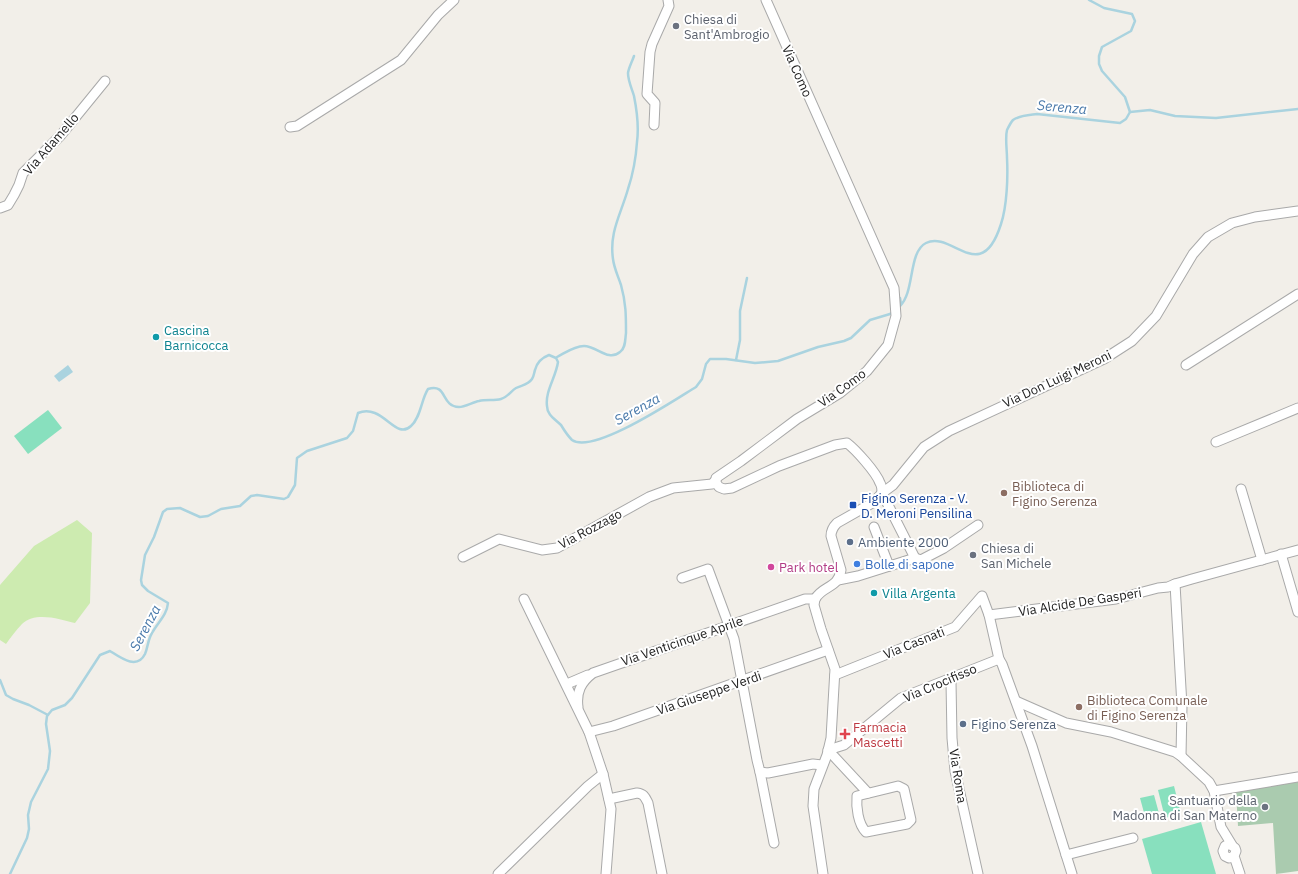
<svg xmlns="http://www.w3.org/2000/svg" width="1298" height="874" viewBox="0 0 1298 874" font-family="'IBM Plex Sans',sans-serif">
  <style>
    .grass { fill: #cdebb0 }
    .cemetery { fill: #aacbaf }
    .pitch { fill: #88e0be }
    .water { fill: #aad3df }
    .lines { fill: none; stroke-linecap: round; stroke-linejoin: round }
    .stream { stroke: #aad3df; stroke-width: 2.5 }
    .minor-casing { stroke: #a9a9a9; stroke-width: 11 }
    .minor { stroke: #fff; stroke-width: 9 }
    .worship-dot { fill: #6b7280; stroke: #fff; stroke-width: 1.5 }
    .culture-dot { fill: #0f9aa8; stroke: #fff; stroke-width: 1.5 }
    .education-dot { fill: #8d6e63; stroke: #fff; stroke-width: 1.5 }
    .transit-dot { fill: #1a4fb4; stroke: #fff; stroke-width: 1.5 }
    .service-dot { fill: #5c6f8a; stroke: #fff; stroke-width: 1.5 }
    .shop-dot { fill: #3f7fe0; stroke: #fff; stroke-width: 1.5 }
    .hotel-dot { fill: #d1479c; stroke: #fff; stroke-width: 1.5 }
    .health-dot { fill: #e0444e; stroke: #fff; stroke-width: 1.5 }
    .labels { text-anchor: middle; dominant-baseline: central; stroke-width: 4; stroke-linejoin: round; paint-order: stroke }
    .worship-label { font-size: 13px; fill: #5b616d; stroke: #fff; text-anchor: start }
    .street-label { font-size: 13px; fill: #222; stroke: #fff }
    .culture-label { font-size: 13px; fill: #0d838f; stroke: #fff; text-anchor: start }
    .education-label { font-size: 13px; fill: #785e54; stroke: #fff; text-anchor: start }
    .transit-label { font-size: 13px; fill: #164399; stroke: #fff; text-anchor: start }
    .service-label { font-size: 13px; fill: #4e5e75; stroke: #fff; text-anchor: start }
    .shop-label { font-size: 13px; fill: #366cbe; stroke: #fff; text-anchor: start }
    .hotel-label { font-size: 13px; fill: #b23c85; stroke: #fff; text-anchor: start }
    .health-label { font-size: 13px; fill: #be3a42; stroke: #fff; text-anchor: start }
    .water-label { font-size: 14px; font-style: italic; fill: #4a7aab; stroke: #fff }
  </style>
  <rect width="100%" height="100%" fill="#f2efe9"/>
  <!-- grass -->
  <path class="grass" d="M77,520L92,533L90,603L75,623C60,619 35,611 22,624C16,630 11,637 6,644L0,640V585L34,546Z"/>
  <!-- cemetery -->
  <polygon class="cemetery" points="1298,782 1298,871 1276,874 1273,823 1238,826 1236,792"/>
  <!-- pitch -->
  <g class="pitch">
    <polygon points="48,410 62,428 28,454 14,436"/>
    <polygon points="1174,786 1181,814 1165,818 1158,790"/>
    <polygon points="1154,795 1160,817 1146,820 1140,798"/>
    <polygon points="1201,822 1216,874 1152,874 1142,839"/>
  </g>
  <!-- water -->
  <polygon class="water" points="68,365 73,372 59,382 54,376"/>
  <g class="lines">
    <!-- stream -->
    <g class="stream">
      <polyline points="1130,112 1150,110 1175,116 1216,118 1298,109"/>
      <polyline points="900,298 901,304"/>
      <path d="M900,306C915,292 908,252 926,243C952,230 981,287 1001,224C1007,206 1008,177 1007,158C1007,150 1005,138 1007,130C1008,128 1011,122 1013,120C1020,115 1029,115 1037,114L1120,123L1126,119L1130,112L1125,97L1102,71L1099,64V56L1102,47L1131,31L1135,21L1132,14L1104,8L1089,0"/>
      <path d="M557,357C565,353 574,346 584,346C597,346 608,362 620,352C626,348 625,339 626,333C626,315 626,303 621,285C618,276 614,268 613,259C609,232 621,214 628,189C633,174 636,157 637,142C639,127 637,111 634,96C632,89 628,81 628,73C629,67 632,62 634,56"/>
      <polyline points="736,360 740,340 740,311 747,278"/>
      <polyline points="0,680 6,695 13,699 29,705 48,715"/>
      <path d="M10,874L27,838L29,829L28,815L31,802L48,769L50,751L46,724L47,716L52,710L65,705L72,698L100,655L110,651C121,658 137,670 145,654C148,647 148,639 152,633C158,622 167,615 168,603L148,591L142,585L141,580L145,555L154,537L163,512L167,509L180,508L200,517L208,516L221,509L240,506L251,496L257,495L284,499L288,497L295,485L297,458L307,451L347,438L353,431L358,413C383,403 395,441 411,426C421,417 421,400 428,389C448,383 440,406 459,407C465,407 473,402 479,401C486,399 494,401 501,399C508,397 511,391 516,388C522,385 528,385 532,379C534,376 534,373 535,370C537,362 541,358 549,355L556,358L558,362C556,377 545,391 547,406C547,415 555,419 561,425C564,430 568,436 572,440C593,455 676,399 696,387L702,379L706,364L710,359H726L755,363L778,361L818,347L844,341L851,338L870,320L890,314L893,312"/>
    </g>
    <defs>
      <g id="minor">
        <path d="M766,0L894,288L896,316L888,345L867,371L840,393L797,419L741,461L716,478V483L719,487L724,489L732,488L779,466L835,445L847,443C856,450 876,472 880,483C882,486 882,489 882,493L915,558"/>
        <polyline points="654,125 655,103 647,94 650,52 652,44 669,6 668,0"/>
        <polyline points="290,127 297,126 401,60 438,15 454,0"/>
        <polyline points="0,208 8,205 14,195 19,185 23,173 61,135 105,81"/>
        <polyline points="1186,365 1298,294"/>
        <polyline points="1216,442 1298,408"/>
        <polyline points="1241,489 1262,560"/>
        <polyline points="874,527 889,566"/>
        <polyline points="1281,554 1298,612"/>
        <polyline points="463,557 499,539 542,550 557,548 649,497 673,488 712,484 716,480"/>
        <polyline points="682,578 708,569 734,639 757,760 760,772 774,843"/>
        <polyline points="838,580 858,576 915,558 921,560 944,548 978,525"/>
        <polyline points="1175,584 1182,706 1181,756"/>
        <polyline points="524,599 589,732 603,774 611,809 606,874"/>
        <path d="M815,599C823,585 838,589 841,570L831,536C831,531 833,527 837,523L874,502L882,493L893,485L924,447L949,431L1104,359L1132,341L1156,316L1193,254L1208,237L1232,223L1255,217L1298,211"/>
        <polyline points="815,599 814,605 821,629 835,669 831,738 827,755 814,789 813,806 823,874"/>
        <polyline points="989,615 1116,599 1158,588 1168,587 1175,584 1192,579 1298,550"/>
        <polyline points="999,659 1002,664 1032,746 1072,874"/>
        <polyline points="835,675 955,627 982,596 989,615 999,659 901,698 844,745 828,750 868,793"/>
        <polyline points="953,678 951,682 952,738 955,771 978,874"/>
        <polyline points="567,684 588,675"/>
        <polyline points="1016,701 1066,723 1111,732 1175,752 1181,756 1209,782 1214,791 1221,827 1232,845"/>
        <path d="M578,707C576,692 581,682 593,673L805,599H815"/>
        <polyline points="589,732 613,726 828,650"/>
        <polyline points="760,772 768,773 813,764 822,765"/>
        <path d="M898,786L904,789L911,820L907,824L866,832C858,824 856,807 857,796Z"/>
        <polyline points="1214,791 1298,777"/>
        <path d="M609,799L637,793C644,794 645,797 648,803L662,874"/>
        <polyline points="1066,855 1133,838"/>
        <polyline points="1234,856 1229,858 1225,856 1223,851 1225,846 1229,844 1235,848 1236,851 1234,856 1240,874"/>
        <polyline points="498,874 588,786 603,774"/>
      </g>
    </defs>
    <!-- minor casing -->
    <use href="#minor" class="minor-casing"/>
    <!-- minor -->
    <use href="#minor" class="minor"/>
  </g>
  <!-- markers -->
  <g class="worship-dot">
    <circle cx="676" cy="26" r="4"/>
    <circle cx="973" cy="555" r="4"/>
    <circle cx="1265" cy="807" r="4"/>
  </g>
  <g class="culture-dot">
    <circle cx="156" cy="337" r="4"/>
    <circle cx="874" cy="593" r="4"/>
  </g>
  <g class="education-dot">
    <circle cx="1004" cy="493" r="4"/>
    <circle cx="1079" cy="707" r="4"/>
  </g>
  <rect class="transit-dot" x="849" y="501" width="8" height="8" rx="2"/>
  <g class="service-dot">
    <circle cx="850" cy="542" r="4"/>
    <circle cx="963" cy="724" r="4"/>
  </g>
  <circle class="shop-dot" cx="857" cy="564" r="4"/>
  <circle class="hotel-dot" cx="771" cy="567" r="4"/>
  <path class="health-dot" d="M843 728h4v4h4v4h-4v4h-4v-4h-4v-4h4z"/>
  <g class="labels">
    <!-- worship labels -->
    <g class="worship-label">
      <text x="684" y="19">Chiesa di<tspan x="684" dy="15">Sant'Ambrogio</tspan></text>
      <text x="981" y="548">Chiesa di<tspan x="981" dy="15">San Michele</tspan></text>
      <text x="1257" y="800" text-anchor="end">Santuario della<tspan x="1257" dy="15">Madonna di San Materno</tspan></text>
    </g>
    <!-- street labels -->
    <g class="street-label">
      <text transform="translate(797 71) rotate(66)">Via Como</text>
      <text transform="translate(51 144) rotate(-49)">Via Adamello</text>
      <text transform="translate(1057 379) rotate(-25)">Via Don Luigi Meroni</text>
      <text transform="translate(842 388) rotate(-36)">Via Como</text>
      <text transform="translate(590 529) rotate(-28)">Via Rozzago</text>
      <text transform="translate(1080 602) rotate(-9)">Via Alcide De Gasperi</text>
      <text transform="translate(682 641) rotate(-19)">Via Venticinque Aprile</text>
      <text transform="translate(914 643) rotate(-22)">Via Casnati</text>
      <text transform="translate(940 683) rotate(-23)">Via Crocifisso</text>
      <text transform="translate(709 693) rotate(-19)">Via Giuseppe Verdi</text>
      <text transform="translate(958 776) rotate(81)">Via Roma</text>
    </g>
    <!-- culture labels -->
    <g class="culture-label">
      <text x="164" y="330">Cascina<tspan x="164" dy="15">Barnicocca</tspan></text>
      <text x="882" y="593">Villa Argenta</text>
    </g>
    <!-- education labels -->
    <g class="education-label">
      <text x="1012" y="486">Biblioteca di<tspan x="1012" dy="15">Figino Serenza</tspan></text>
      <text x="1087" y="700">Biblioteca Comunale<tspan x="1087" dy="15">di Figino Serenza</tspan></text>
    </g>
    <!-- transit labels -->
    <g class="transit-label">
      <text x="861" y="498">Figino Serenza - V.<tspan x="861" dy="15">D. Meroni Pensilina</tspan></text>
    </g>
    <!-- service labels -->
    <g class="service-label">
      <text x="858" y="542">Ambiente 2000</text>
      <text x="971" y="724">Figino Serenza</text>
    </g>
    <!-- shop labels -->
    <g class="shop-label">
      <text x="865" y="564">Bolle di sapone</text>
    </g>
    <!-- hotel labels -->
    <g class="hotel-label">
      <text x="779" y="567">Park hotel</text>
    </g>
    <!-- health labels -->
    <g class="health-label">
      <text x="853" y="727">Farmacia<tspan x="853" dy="15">Mascetti</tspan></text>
    </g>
    <!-- water labels -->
    <g class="water-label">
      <text transform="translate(1062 107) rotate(5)">Serenza</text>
      <text transform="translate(637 409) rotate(-29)">Serenza</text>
      <text transform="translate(145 628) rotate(-62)">Serenza</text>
    </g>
  </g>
</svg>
